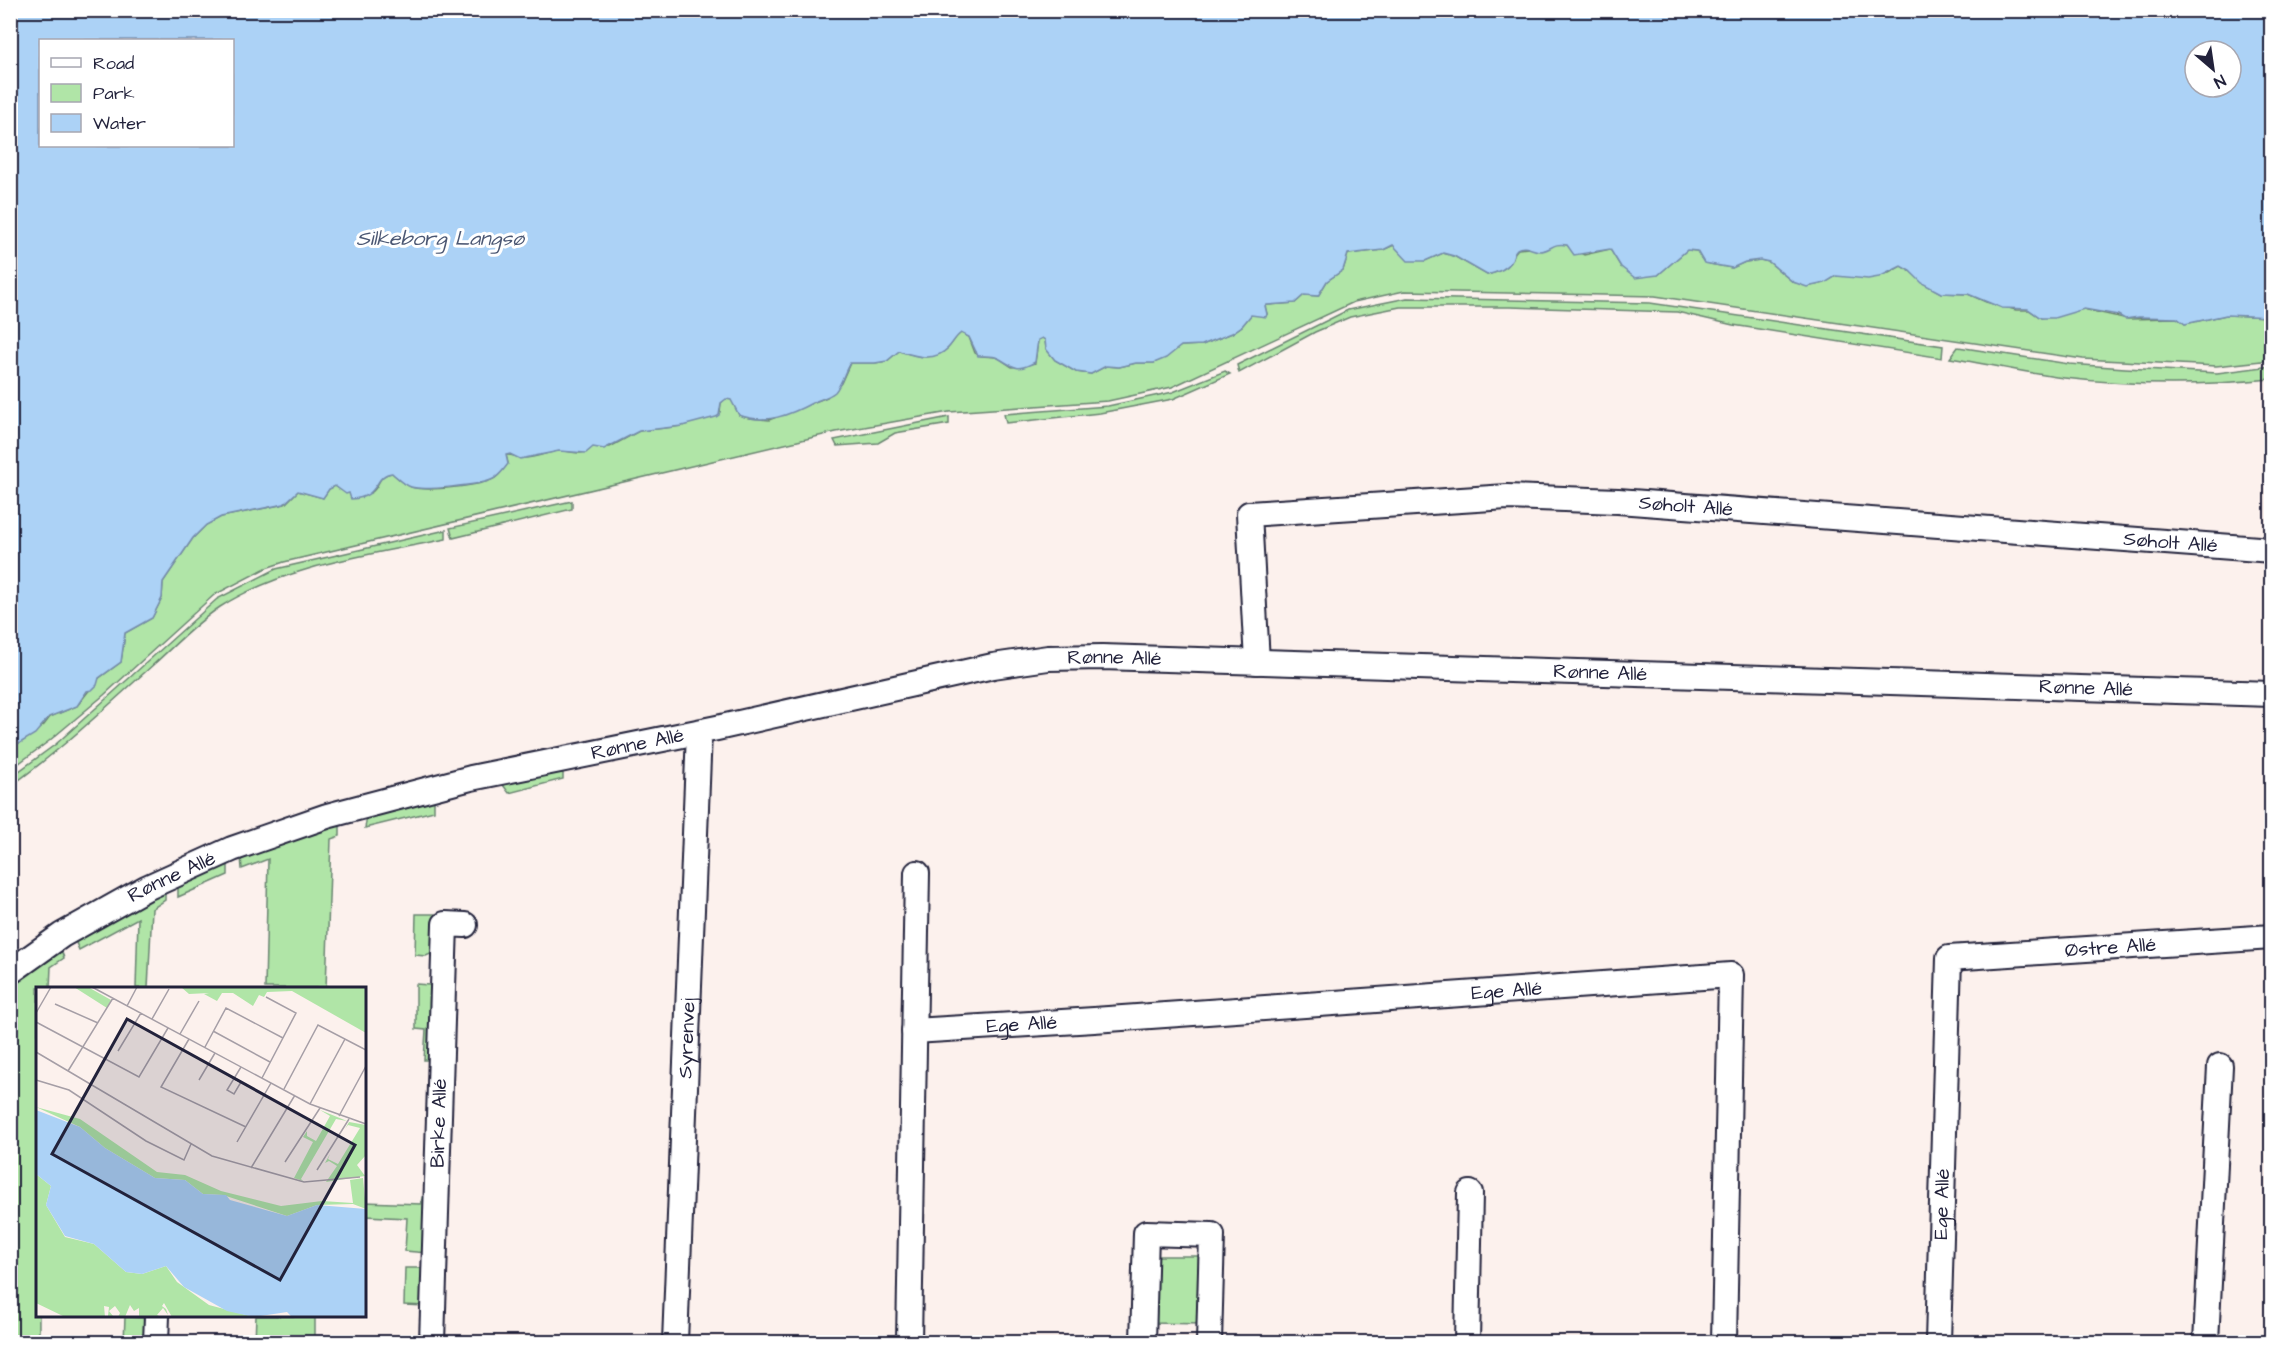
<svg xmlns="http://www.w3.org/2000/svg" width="2282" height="1353" viewBox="0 0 2282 1353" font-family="'Architects Daughter',sans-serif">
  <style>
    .green { fill: #b0e5a7; stroke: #698471; stroke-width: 1.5 }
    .water { fill: #acd2f6; stroke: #758cab; stroke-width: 1.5; fill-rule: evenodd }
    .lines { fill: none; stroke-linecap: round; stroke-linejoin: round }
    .minor-casing { stroke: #22223b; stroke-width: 28 }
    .minor { stroke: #fff; stroke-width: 24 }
    .labels { text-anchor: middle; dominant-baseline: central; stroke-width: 6; stroke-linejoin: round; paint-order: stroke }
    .street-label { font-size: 20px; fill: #22223b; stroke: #fff }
    .water-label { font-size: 21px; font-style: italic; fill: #4b5773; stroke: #fff }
    .inset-road { fill: none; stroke: #a59ea6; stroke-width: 1.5 }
    .view { fill: #22223b; fill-opacity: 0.15; stroke: #22223b; stroke-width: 3 }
    .inset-edge { fill: none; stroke: #22223b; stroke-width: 3 }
  </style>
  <rect width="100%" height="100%" fill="#fcf1ed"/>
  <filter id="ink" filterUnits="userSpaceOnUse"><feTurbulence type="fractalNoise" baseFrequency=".0167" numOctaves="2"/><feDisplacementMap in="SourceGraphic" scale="12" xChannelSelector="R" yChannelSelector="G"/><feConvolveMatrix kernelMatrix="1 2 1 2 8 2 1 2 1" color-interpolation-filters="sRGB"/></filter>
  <g filter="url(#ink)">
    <!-- green -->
    <g class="green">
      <path d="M1559,243L1567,245L1584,255L1610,249L1621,267L1658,275L1687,250L1697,251L1701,258L1710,264L1732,268L1745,262L1760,260L1769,262L1793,282L1810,286L1824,283L1836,276L1889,273L1901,266L1910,271L1923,283L1941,293L1968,294L1986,302L2016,310H2029L2041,318L2083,309L2128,319L2177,318L2185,324L2226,315L2271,317V360L2216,366L2083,359L1655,296L1404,291L1354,302L1172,387L1108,401L949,412L836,432L284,562L266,568L214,595L104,695L49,741L11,769V745L20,743L44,725L50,717L77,706L98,679L121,662L125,633L152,618L162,598L163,582L193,538L206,525L221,517L285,504L298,491L323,498L329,489L335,486C344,493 348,493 358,494C385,496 371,476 392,473C398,478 404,485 411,487C427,492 481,486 495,478C500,475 504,468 508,463L506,455C512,454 517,458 524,458C535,458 546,453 557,451C570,449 582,459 592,447H610L639,431L682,426L720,412L721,403L725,399H731L739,415L749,418L769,420L827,397L841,383L850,363H875L887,361L899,351C916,356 934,362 948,348C953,343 955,337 961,333L969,337L975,353L981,356L997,357L1012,367L1035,363L1038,340L1042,338L1045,340L1046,349L1055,360L1076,372L1091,374L1106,366L1119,367L1136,363H1154L1181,346L1202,345L1232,333L1242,326L1251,315L1267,314L1265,306L1267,305L1295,303L1304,295L1318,296L1327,281L1343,270L1348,254L1383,250L1394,245L1425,261L1443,253L1454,256L1487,275C1495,273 1505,270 1511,262C1514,257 1513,253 1518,249L1550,246Z"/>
      <polygon points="1407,298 1650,303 1943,346 1942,358 1733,325 1677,312 1510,307 1400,307 1350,317 1315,332 1239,373 1237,365 1348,310"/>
      <path d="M1958,347L2069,364L2125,368L2217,373L2271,366V379C2202,386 2134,386 2064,378C2026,373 1988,364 1950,358Z"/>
      <polygon points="1225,371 1230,374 1173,399 1100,413 1006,423 1004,414 1108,406 1173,392"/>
      <polygon points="949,417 949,424 895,433 878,443 837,446 834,440"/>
      <polygon points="572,501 572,509 453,538 450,528"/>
      <path d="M446,530V539C370,555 286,565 220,607C196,623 175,645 154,664C109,705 64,747 15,783L11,777L56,744L217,599L276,569Z"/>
      <polygon points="563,770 563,779 509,793 503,785"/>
      <polygon points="434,800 434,811 365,828 367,816"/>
      <polygon points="340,823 340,836 331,839 326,988 265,988 268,859 242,869 241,856"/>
      <polygon points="228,859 228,875 178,897 178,882"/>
      <polygon points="161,890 165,893 165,900 152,909 148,988 136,988 138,918 79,950 74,938"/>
      <polygon points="416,914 435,914 436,946 433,953 426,956 415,955"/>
      <polygon points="60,947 64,958 51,967 50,988 38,988 39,1342 11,1342 11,986"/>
      <polygon points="416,984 429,985 435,990 433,1060 424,1060 426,1030 416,1029"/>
      <polygon points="422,1197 429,1198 427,1253 405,1251 407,1218 365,1216 365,1202 421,1204"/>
      <polygon points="1153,1256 1204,1256 1203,1324 1151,1323"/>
      <polygon points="405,1268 427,1268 426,1306 404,1305"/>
      <polygon points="256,1316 315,1316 315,1342 255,1342"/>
      <polygon points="125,1317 146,1318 146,1342 124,1342"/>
    </g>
    <!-- water -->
    <path class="water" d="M10,11H2271V317L2226,315L2185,324L2177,318L2139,317L2125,319L2118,315L2084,309L2054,318H2041L2028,309L2002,308L1968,294L1941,293L1922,283L1910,271L1901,266L1879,277L1868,279L1836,276L1825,283L1807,287L1793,282L1769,262L1760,260L1745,262L1732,268L1704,263L1697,251L1687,250L1658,275L1635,278L1621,267L1610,249L1574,255L1567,245C1552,242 1551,251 1540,251C1533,251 1525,244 1517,249C1513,252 1514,257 1511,262C1506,270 1495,273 1487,275L1454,256L1443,253L1425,261H1408L1393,245L1383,250L1348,254L1343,270L1327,281L1318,296L1304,295L1295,303L1267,305L1265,306L1267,314L1266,317L1251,315L1242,326L1232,333L1202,345L1181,346L1166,358L1154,363H1136L1119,367L1106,366L1091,374L1076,372L1055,360L1046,349L1045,340L1042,338L1038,340L1035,362C1016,373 1013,366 998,358C993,355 984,356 978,356L969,337L961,333C955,337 953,343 948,348C934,363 915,356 899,351L887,361L875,363H850C844,372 842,384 835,392C829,397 821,399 814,402C790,415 766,425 739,415L731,400L726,399L721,403L719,415L716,417L682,426L639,431L604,449L593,447L586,453L559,451L520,459L510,454L506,455L508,464C503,470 499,477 491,480C479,485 424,491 411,487C404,485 398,478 392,473C373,475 381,498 351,499L349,493L346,494L335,486L329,489L323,498L298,491L284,504L221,517L206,525L193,538L163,582L162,598L152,618L125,633L121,662L99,678L97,685L92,690L87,691L77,706L49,717L35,734L20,743L11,745ZM40,40H232V146H40ZM2195,51H2231V87H2195Z"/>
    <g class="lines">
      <defs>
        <g id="minor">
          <path id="s1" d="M1257,662L1249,514L1507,497L1618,501L2272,550"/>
          <path id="s2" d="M10,972L62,935L146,888L232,849L327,816L471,778L717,728L993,666L1048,658L1102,657L2272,694"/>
          <path id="s3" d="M914,1031L1094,1020L1731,975L1724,1342"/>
          <polyline points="156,1342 157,1316"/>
          <path id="s4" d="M432,1342L445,924L465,925"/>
          <path id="s5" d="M675,1342L699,732"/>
          <polyline points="909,1342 917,873"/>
          <polyline points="1143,1342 1146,1233 1212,1235 1209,1342"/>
          <polyline points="1467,1342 1470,1193"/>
          <path id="s6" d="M1938,1342L1949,958L2272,937"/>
          <polyline points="2206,1342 2220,1066"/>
        </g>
      </defs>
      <!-- minor casing -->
      <use href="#minor" class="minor-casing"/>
      <!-- minor -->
      <use href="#minor" class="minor"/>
    </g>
  </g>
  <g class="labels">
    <!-- street labels -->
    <g class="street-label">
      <text stroke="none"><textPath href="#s1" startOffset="586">Søholt Allé</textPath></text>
      <text stroke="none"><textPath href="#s1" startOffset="1072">Søholt Allé</textPath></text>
      <text stroke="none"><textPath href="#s2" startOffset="1160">Rønne Allé</textPath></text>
      <text stroke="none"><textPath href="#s2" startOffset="1646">Rønne Allé</textPath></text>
      <text stroke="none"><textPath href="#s2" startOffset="2132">Rønne Allé</textPath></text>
      <text stroke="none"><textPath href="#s2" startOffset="674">Rønne Allé</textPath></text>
      <text stroke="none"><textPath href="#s2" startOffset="188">Rønne Allé</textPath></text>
      <text stroke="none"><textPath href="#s6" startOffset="546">Østre Allé</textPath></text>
      <text stroke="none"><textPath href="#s3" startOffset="594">Ege Allé</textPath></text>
      <text stroke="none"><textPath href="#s3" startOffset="108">Ege Allé</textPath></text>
      <text stroke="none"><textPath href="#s5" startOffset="304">Syrenvej</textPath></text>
      <text stroke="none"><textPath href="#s4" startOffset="219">Birke Allé</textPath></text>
      <text stroke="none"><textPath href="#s6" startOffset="138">Ege Allé</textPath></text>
    </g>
    <!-- water labels -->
    <g class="water-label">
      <text x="440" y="238">Silkeborg Langsø</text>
    </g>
  </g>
  <!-- overview -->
  <g transform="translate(36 987)">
    <rect width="330" height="330" fill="#fcf1ed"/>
    <path d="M38,0H52L75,13L71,21ZM145,0H330V46L256,4L231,5L228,10L223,8L217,19L197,6H186L181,14L168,7L173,6L153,7ZM0,120L44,132L121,185L149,188L185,204L245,219L286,214L317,216L314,193L327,191L330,222L317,217L281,218L251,229L187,208L167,207L149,193L119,191L69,161L44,140ZM284,123L311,134L300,132L265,192L267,194L258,191L277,155L267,150L271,144V149L280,154L294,129ZM313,135L330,138V168L321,178L329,189L290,195L301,179L293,174L289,176L294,167L292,172L302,177L324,141L312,138L309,142ZM0,187L15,199L10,218L29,250L58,257L90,285L106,287L130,279L141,295L173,318L218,330H136L128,316L126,319L130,322L132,328L127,321L121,328L125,330H103V321L98,324L94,318L89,330H82L84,326L79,319L73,324L77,329H72L73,320L68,319L69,330H29L0,316Z" fill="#b0e5a7"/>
    <path d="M0,123L44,140L69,161L119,191L149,193L167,207L190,208L194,213L251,229L281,218L330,222V330H256L251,325L218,330L191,324L148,300L130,279L106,287L90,285L58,257L29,249L10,218L15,199L0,187Z" fill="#acd2f6"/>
    <path class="inset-road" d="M56,0L274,117L330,137M19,17L62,36M91,19L101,0M0,26L15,0M116,32L133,2M0,35L103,90L132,41M177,44L234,75M144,47L163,14M153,52L125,100L210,140M169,60L190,21L247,51M82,64L105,26M0,65L176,169L268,195L324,190M32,84L77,11M226,91L260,26L230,10M198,92L205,95L198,107L191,103L205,80M0,93L33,103L110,154L148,173L155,157M163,93L179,66M248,102L282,38L330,63M274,117L309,52M303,129L330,79M201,155L235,96M249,175L284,121M215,181L259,108M281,183L313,132"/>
    <path class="view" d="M91,32L319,158L244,293L16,167Z"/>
    <rect width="330" height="330" class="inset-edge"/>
  </g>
  <!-- margin -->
  <rect width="2282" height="1353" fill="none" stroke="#fff" stroke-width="36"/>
  <rect x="18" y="18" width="2246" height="1317" fill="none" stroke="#22223b" stroke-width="2" filter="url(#ink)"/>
  <!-- legend -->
  <rect x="39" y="39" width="195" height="108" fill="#ffffff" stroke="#a7a7b1" stroke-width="1.5"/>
  <rect x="51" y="58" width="30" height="9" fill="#ffffff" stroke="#a7a7b1" stroke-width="1.5"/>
  <text x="93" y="69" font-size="18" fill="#22223b">Road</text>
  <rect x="51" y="84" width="30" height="18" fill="#b0e5a7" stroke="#a7a7b1" stroke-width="1.5"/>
  <text x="93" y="99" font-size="18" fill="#22223b">Park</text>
  <rect x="51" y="114" width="30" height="18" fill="#acd2f6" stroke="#a7a7b1" stroke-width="1.5"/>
  <text x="93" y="129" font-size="18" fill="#22223b">Water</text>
  <!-- north arrow -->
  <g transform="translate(2213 69) rotate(151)"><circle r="28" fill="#ffffff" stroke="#a7a7b1" stroke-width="1.5"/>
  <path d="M0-4.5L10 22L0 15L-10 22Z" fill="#22223b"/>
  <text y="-9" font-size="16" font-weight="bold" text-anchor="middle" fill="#22223b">N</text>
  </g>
</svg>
